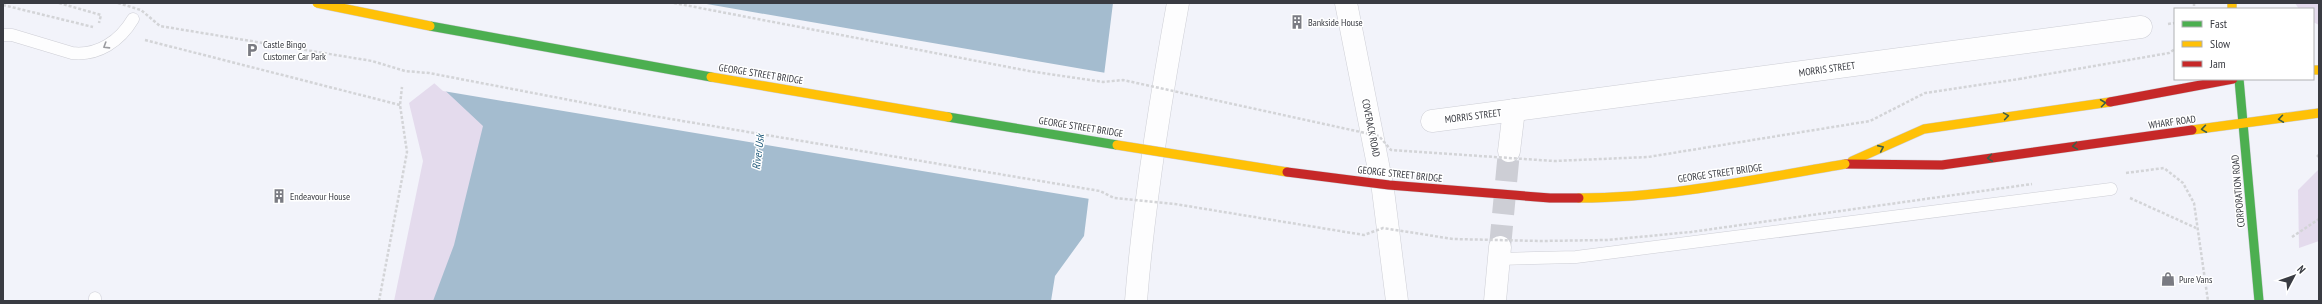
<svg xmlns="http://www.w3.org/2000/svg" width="2322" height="304" viewBox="0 0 2322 304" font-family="'PT Sans Narrow',sans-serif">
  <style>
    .green { fill: #e4dbed }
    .water { fill: #a4bccf }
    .pier { fill: #f2f3fa }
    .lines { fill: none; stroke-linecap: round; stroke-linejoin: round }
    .street-tunnel { stroke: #cdced5; stroke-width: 22; stroke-dasharray: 22 11; stroke-linecap: butt }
    .lane-casing { stroke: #cdced5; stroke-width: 13 }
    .street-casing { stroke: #cdced5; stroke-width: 23 }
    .fast-casing { stroke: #cdced5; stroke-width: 10 }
    .slow-casing { stroke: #cdced5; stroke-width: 10 }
    .jam-casing { stroke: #cdced5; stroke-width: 10 }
    .path { stroke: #d3d4d7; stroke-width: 2.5; stroke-dasharray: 3 2; stroke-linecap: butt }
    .lane { stroke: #fdfdfe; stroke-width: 12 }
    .street { stroke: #fdfdfe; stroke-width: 22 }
    .fast { stroke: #4caf50; stroke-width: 9 }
    .slow { stroke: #ffc107; stroke-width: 9 }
    .jam { stroke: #c62828; stroke-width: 9 }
    .slow-bridge-casing { stroke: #cdced5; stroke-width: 10; stroke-linecap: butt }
    .jam-bridge-casing { stroke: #cdced5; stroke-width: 10; stroke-linecap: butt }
    .path-bridge { stroke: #d3d4d7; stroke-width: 2.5; stroke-dasharray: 3 2; stroke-linecap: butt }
    .slow-bridge { stroke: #ffc107; stroke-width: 9 }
    .jam-bridge { stroke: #c62828; stroke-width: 9 }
    .oneway { stroke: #9b9ca0 }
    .oneway2 { stroke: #3f5e46 }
    .labels { text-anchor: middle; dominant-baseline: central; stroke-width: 3; stroke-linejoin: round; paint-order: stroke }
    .poi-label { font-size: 10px; fill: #393b42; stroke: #fff; text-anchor: start }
    .street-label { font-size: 10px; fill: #393b42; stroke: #fff }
    .water-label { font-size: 11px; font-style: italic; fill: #1c5778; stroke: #fff }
  </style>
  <rect width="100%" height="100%" fill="#f2f3fa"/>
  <!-- green -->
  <g class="green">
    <polygon points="437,3 594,301 394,301 423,161 409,103 436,82"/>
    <polygon points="2295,3 2319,3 2319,25 2313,22 2313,9 2299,9"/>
    <polygon points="2319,169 2319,241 2299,248 2298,190"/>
  </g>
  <!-- water -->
  <polygon class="water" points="437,3 1113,3 1084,236 1055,276 1051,301 433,301 454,245 483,126 436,82"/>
  <!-- pier -->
  <polygon class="pier" points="435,3 701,3 1106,73 1090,199 443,91 434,83"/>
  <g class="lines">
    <!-- street-tunnel -->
    <polyline class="street-tunnel" points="1500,247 1509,151"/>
    <defs>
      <g id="lane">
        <path d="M3,35H12L72,53C98,56 120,41 133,19"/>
        <polyline points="1499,259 1576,257 2111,189"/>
        <polyline points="95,301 95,298"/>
      </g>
      <g id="street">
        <polyline points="1346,3 1383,190 1397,301"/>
        <polyline points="1432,121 2141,27"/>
        <polyline points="1509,151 1514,110"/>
        <path d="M1136,301C1144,201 1160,102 1178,3"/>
        <polyline points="1495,301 1500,247"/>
      </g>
      <g id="fast">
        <polyline points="430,26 711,77"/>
        <polyline points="2239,79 2259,301"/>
        <polyline points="948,117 1117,145"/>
      </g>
      <g id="slow">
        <polyline points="2232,3 2232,9"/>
        <polyline points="2313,70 2319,70"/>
        <polyline points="711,77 948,117"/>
        <polyline points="2192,130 2319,113"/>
        <polyline points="1852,161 1924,129 2110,102"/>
      </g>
      <g id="jam">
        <polyline points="2110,102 2233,79"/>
        <polyline points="1845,164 1942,165 2192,130"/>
      </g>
    </defs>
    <!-- lane casing -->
    <use href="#lane" class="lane-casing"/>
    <!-- street casing -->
    <use href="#street" class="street-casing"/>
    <!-- fast casing -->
    <use href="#fast" class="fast-casing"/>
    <!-- slow casing -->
    <use href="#slow" class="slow-casing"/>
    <!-- jam casing -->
    <use href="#jam" class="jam-casing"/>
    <!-- path -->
    <g class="path">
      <polyline points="59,3 101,15 99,23"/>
      <polyline points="2194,3 2194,9"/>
      <polyline points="3,5 93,27"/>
      <polyline points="2168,24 2175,23"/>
      <polyline points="145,40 400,105"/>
      <polyline points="2019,79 2169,53 2175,49"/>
      <polyline points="2317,155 2319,157"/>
      <polyline points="2126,173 2164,168 2183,183 2194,203 2208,301"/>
      <polyline points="2130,198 2196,228"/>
      <polyline points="2292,237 2319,219"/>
      <polyline points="379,301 407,152 400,105 402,87"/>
    </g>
    <!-- lane -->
    <use href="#lane" class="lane"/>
    <!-- street -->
    <use href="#street" class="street"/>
    <!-- fast -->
    <use href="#fast" class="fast"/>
    <!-- slow -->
    <use href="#slow" class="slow"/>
    <!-- jam -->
    <use href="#jam" class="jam"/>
    <defs>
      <g id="slow-bridge">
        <polyline points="317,3 430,26"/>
        <polyline points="1117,145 1287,172"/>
        <path d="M1579,198C1668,198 1757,179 1845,164"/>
      </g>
      <polyline id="jam-bridge" points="1287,172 1389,185 1550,198 1579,198"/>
    </defs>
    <!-- slow-bridge casing -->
    <use href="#slow-bridge" class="slow-bridge-casing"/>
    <!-- jam-bridge casing -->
    <use href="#jam-bridge" class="jam-bridge-casing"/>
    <!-- path-bridge -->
    <g class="path-bridge">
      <polyline points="118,3 141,10 160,26 372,61 405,71 429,73 653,116 1100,191 1114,198 1175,204 1364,235 1383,228 1453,239 1541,241 1607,240 1691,232 2032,184"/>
      <polyline points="674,3 1029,71 1103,82 1123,80 1379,136 1391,150 1554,161 1648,157 1870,121 1925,93 2019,79"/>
    </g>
    <!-- slow-bridge -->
    <use href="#slow-bridge" class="slow-bridge"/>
    <!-- jam-bridge -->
    <use href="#jam-bridge" class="jam-bridge"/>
  </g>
  <!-- one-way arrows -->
  <defs><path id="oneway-chevron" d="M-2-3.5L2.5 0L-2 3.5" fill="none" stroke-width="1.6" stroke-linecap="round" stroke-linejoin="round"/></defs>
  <use class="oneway" href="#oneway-chevron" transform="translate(106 46) rotate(148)"/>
  <g class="oneway2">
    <use href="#oneway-chevron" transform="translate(2103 103) rotate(-7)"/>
    <use href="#oneway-chevron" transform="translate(2006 116) rotate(-9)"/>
    <use href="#oneway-chevron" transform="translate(2281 119) rotate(172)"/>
    <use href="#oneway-chevron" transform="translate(2204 129) rotate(172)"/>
    <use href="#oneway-chevron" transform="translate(2075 146) rotate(172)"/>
    <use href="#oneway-chevron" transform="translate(1881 148) rotate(-24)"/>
    <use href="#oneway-chevron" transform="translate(1990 158) rotate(172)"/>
  </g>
  <!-- icons -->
  <defs>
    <symbol id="building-bare" viewBox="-9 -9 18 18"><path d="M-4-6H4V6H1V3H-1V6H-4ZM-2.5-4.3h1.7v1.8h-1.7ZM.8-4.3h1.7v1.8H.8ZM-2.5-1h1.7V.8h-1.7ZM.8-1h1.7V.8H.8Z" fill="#7a7b82" stroke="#fff" stroke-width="2.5" paint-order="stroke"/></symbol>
    <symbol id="parking-bare" viewBox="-9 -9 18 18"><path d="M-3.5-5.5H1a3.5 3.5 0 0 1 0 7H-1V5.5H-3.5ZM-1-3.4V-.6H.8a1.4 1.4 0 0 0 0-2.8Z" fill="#7a7b82" stroke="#fff" stroke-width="2.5" paint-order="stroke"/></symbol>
    <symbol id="shop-bare" viewBox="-9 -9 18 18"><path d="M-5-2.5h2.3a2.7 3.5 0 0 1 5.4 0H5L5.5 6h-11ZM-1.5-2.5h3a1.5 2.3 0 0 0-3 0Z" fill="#7a7b82" stroke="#fff" stroke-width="2.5" paint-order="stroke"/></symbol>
  </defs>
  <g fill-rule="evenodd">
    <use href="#building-bare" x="1287" y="12" width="20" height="20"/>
    <use href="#parking-bare" x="242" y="40" width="20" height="20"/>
    <use href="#building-bare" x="269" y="186" width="20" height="20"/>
    <use href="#shop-bare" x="2158" y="269" width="20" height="20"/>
  </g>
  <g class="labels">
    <!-- poi labels -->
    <g class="poi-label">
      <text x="1308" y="22">Bankside House</text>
      <text x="263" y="44">Castle Bingo<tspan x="263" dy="12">Customer Car Park</tspan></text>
      <text x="290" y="196">Endeavour House</text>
      <text x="2179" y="279">Pure Vans</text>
    </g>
    <!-- street labels -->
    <g class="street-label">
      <text transform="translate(1827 69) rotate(-8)">MORRIS STREET</text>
      <text transform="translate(761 74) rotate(9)">GEORGE STREET BRIDGE</text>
      <text transform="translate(1473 116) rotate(-7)">MORRIS STREET</text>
      <text transform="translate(2172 122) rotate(-8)">WHARF ROAD</text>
      <text transform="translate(1081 127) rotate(9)">GEORGE STREET BRIDGE</text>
      <text transform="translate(1371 128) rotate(79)">COVERACK ROAD</text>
      <text transform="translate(1720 173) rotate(-8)">GEORGE STREET BRIDGE</text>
      <text transform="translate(1400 174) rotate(6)">GEORGE STREET BRIDGE</text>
      <text transform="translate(2238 191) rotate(-95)">CORPORATION ROAD</text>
    </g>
    <!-- water labels -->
    <g class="water-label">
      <text transform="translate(758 152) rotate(-83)">River Usk</text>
    </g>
  </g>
  <!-- border -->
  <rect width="2322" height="304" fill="none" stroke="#393b42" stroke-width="8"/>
  <!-- legend -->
  <rect x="2174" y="8" width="140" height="72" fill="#ffffff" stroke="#b0b1b3"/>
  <rect x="2182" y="21" width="20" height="6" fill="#4caf50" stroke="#b0b1b3"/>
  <text x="2210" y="28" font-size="12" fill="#393b42">Fast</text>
  <rect x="2182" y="41" width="20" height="6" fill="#ffc107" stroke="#b0b1b3"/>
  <text x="2210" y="48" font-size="12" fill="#393b42">Slow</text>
  <rect x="2182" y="61" width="20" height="6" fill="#c62828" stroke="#b0b1b3"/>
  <text x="2210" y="68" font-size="12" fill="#393b42">Jam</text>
  <!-- north arrow -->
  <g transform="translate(2294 276) rotate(49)" stroke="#ffffff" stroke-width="3" paint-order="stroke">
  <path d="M0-3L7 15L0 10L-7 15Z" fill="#393b42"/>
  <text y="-6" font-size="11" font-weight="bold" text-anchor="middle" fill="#393b42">N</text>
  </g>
</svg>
